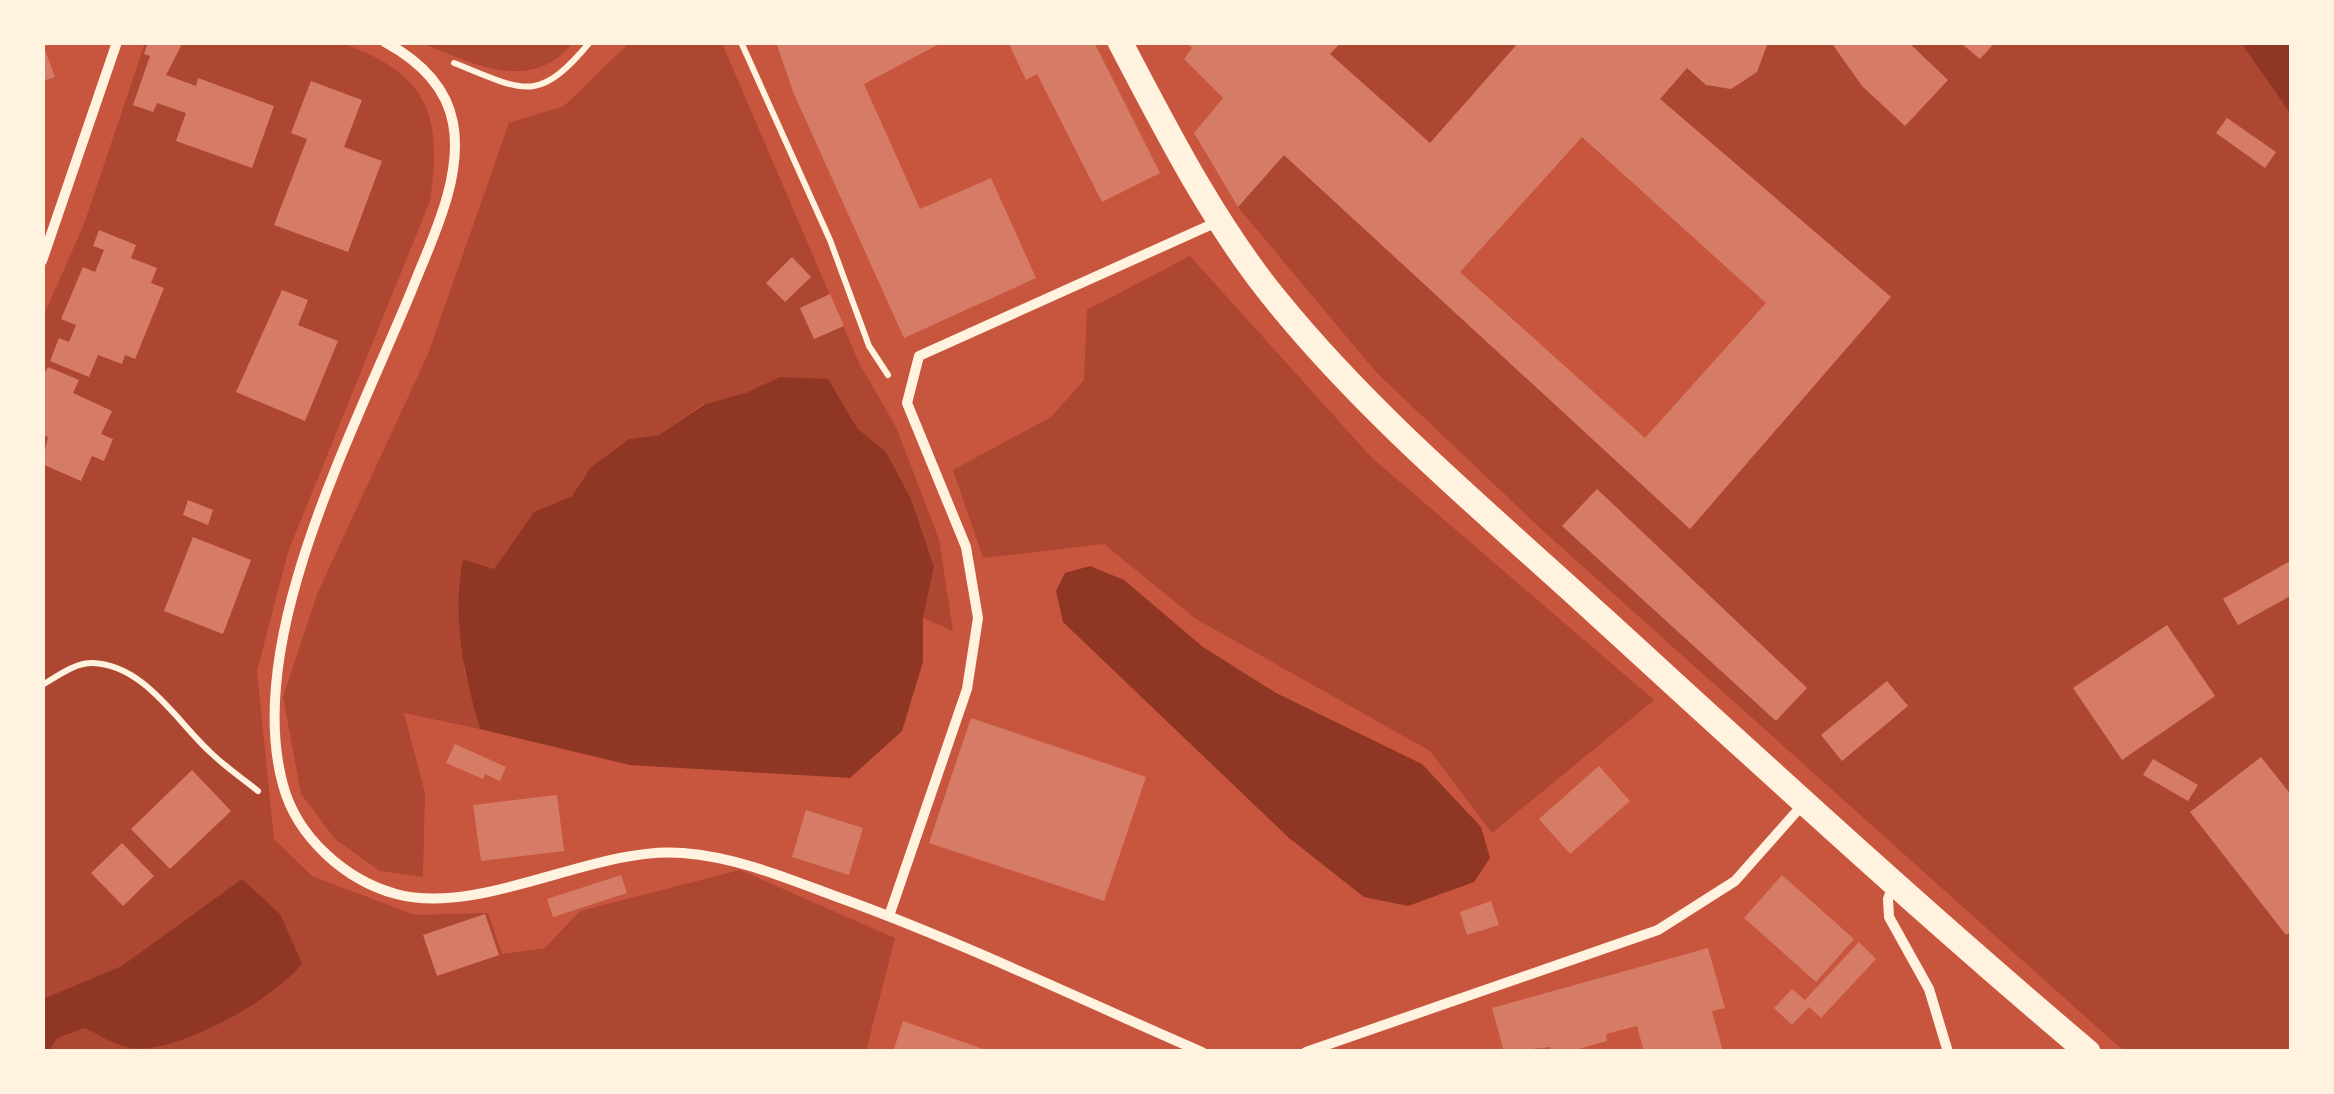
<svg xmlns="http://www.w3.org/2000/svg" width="2334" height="1094" viewBox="0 0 2334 1094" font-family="Inter,sans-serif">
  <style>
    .green { fill: #ae4732 }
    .water { fill: #8f3625 }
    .building { fill: #d67c66; fill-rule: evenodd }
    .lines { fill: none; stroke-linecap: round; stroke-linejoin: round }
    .path { stroke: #fff3e0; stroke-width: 6 }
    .minor { stroke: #fff3e0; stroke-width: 10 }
    .primary { stroke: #fff3e0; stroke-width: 25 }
  </style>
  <rect width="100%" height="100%" fill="#c8553d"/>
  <!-- green -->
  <g class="green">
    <polygon points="1768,42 1960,43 1980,59 1995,43 2291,43 2291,1051 2127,1052 2117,1045 1540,528 1376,372 1238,207 1284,155 1690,529 1890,297 1660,99 1687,68 1731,89 1757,72"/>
    <path d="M145,43H342C428,74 443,114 430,201L288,552L257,671L274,839L312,876L415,915L488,913L502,954L545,948L580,911L740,870L895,938L866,1051L43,1052V317L84,224Z"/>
    <path d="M422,43H573C531,94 473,64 422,43Z"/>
    <polygon points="629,43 722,43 860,365 896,427 939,539 953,631 923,618 934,567 886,452 857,428 745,394 703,404 659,435 629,439 591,467 572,496 534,512 494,569 464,559 464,670 480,729 404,713 425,793 423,877 380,871 335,839 301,794 283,697 318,592 428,354 509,123 564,106"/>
    <polygon points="1341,43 1519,43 1430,143 1330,54"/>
    <polygon points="1190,256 1372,458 1654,700 1492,833 1430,751 1196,619 1104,544 983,558 953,470 1051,417 1084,380 1087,310"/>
  </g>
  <!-- water -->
  <g class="water">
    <polygon points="2241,43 2291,43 2291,114"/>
    <path d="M780,377L828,379L857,428L886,452L911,499L934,567L923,618V662L902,731L850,778L630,765L480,729C463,671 452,619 463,559L494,569L534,512L572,496L591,467L629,439L659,435L705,404L746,393Z"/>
    <polygon points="1090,566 1124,580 1203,647 1276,693 1422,764 1481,827 1490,858 1474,882 1408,906 1364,897 1289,838 1063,622 1056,591 1065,573"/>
    <path d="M242,879L280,914L302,963C277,998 170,1059 127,1047C112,1044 98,1034 85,1028L57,1038L49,1051H43V999L122,966Z"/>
  </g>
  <!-- building -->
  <g class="building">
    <polygon points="42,42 55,77 42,81"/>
    <polygon points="148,42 183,42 166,75 196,86 198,78 274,106 252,168 176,141 186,113 157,103 153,112 133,105 150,56 144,54"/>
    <polygon points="776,42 943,42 864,84 920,209 991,178 1036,278 904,338 794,94"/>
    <polygon points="1008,42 1094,42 1160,173 1102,202 1037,74 1026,80"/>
    <path d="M1187,42H1341L1330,54L1430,143L1519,42H1768L1757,72L1731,89L1706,85L1687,68L1660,99L1891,297L1690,529L1284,155L1238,207L1194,133L1223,98L1184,59L1192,48ZM1582,137L1766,303L1645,438L1460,272Z"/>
    <polygon points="1831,42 1908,42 1948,80 1905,126 1862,86"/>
    <polygon points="1960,42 1995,42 1980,59"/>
    <polygon points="311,81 362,100 344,147 382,161 348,252 274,225 307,139 291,133"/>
    <polygon points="2227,118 2276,152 2265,168 2216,133"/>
    <polygon points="99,230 136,245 131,258 157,268 151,283 164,288 135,359 125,355 122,364 98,355 89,377 50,361 59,338 69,342 76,325 61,319 83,267 95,272 104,250 93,246"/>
    <polygon points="792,257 811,277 785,302 766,283"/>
    <polygon points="282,290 308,300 298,325 338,341 305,421 236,392"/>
    <polygon points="830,294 844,326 814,339 800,308"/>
    <polygon points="48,367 79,380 73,393 112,411 101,434 113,439 104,461 92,456 81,481 42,464 48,437 42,435 42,378"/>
    <polygon points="1597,489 1807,688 1776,721 1562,526"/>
    <polygon points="188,500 213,510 208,525 183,515"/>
    <polygon points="193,537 251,560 223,634 164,611"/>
    <polygon points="2292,560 2292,595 2238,625 2223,599"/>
    <polygon points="2167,625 2215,696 2122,760 2073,688"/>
    <polygon points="1887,681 1908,706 1842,761 1821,735"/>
    <polygon points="971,718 1146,777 1104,901 929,843"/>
    <polygon points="455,744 506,767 500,781 485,774 483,779 446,763"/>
    <polygon points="2261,757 2292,796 2292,931 2286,935 2190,812"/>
    <polygon points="2153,759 2198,785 2188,801 2143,775"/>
    <polygon points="1599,766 1630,801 1570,854 1539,819"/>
    <polygon points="192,770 231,811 170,869 131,829"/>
    <polygon points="557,795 564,851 481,861 473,805"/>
    <polygon points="806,810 863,828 849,875 792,857"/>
    <polygon points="122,843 154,876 123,906 91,873"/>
    <polygon points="621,875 627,893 553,917 547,899"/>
    <polygon points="1782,875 1854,939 1816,982 1744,918"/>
    <polygon points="1491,901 1499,925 1467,935 1460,912"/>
    <polygon points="485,914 499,955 437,976 423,935"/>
    <polygon points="1859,942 1876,959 1821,1018 1809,1007 1792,1025 1774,1008 1792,989 1805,1000"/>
    <polygon points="1708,948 1725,1008 1712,1011 1723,1052 1644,1052 1637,1026 1606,1034 1607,1041 1568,1052 1552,1052 1550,1047 1504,1052 1492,1008"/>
    <polygon points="903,1021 989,1051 989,1052 893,1052"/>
  </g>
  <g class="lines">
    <!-- path -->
    <g class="path">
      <polyline points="741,42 830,240 869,346 888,375"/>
      <path d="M454,63C523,90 537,106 590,42"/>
      <path d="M42,685C58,676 74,663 92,663C143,664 176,720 209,751C224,766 242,778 258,791"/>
    </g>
    <!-- minor -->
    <g class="minor">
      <path d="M385,42C418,60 446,85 453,123C463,175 434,235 415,282C359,422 242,636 283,785C297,837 345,880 396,894C482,917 596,845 683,853C735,857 784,877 832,895C958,940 1079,999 1202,1052"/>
      <polyline points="42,261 117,42"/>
      <polyline points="1894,883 1888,899 1889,917 1929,989 1948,1052"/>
      <polyline points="889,916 967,689 978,618 966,547 907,403 919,356 1217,222"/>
      <polyline points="1306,1052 1658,930 1735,881 1805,802"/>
    </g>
    <!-- primary -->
    <path class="primary" d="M1120,42C1167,131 1213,223 1277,301C1372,418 1491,516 1602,618C1762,764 1922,912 2088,1052"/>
  </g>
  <!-- border -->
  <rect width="2334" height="1094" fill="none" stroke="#fff3e0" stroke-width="90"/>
</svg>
